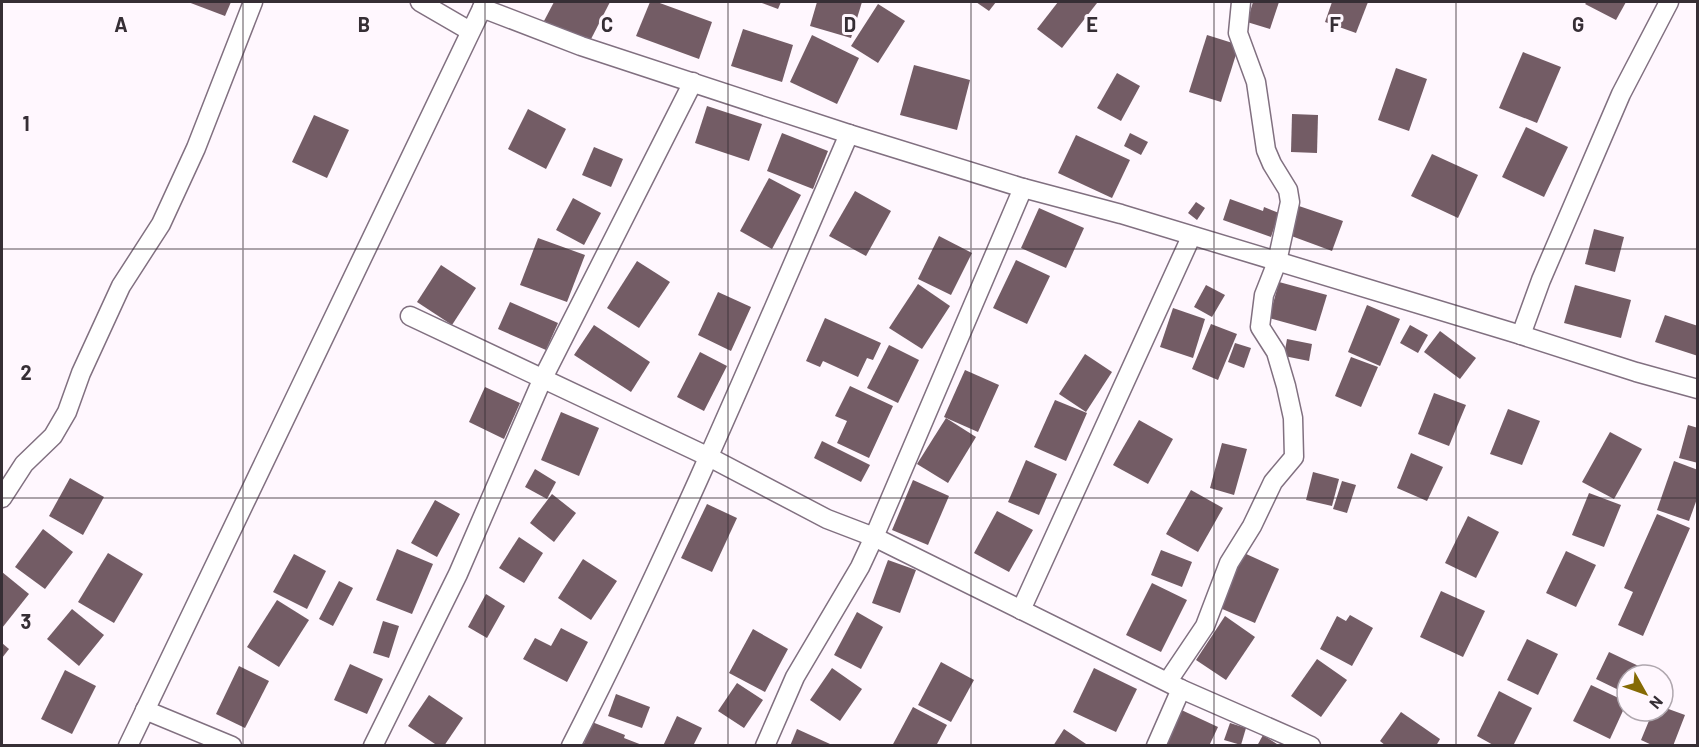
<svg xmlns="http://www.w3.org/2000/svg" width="1699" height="747" viewBox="0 0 1699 747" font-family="Barlow,sans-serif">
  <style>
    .building { fill: #735c65 }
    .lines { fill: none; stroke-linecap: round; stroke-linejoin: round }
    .street-casing { stroke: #817080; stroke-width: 21 }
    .street { stroke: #fff; stroke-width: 18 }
    .grid { fill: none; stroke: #362e35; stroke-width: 1.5; stroke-opacity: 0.55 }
    .grid-label { font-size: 20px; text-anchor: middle; font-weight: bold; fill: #362e35; stroke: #fff7fe; stroke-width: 6; stroke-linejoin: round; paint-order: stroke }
  </style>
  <rect width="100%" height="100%" fill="#fff7fe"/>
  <!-- building -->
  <g class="building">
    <polygon points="188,2 231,2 225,16"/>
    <polygon points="554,2 610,2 589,43 544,21"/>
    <polygon points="650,2 657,2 712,22 699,59 636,36"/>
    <polygon points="759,2 781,2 778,9"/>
    <polygon points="817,2 862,2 851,38 810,26"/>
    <polygon points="976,2 996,2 989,11"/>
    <polygon points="1058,2 1095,2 1097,3 1062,48 1037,29"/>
    <polygon points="1253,2 1279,2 1270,29 1247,22"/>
    <polygon points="1332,2 1368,2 1356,33 1325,22"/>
    <polygon points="1587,2 1626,2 1616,20 1585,4"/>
    <polygon points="878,4 905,21 878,63 851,46"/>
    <polygon points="743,29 793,45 782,82 731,66"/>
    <polygon points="812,35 859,58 837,104 790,82"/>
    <polygon points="1207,35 1239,45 1221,102 1189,92"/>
    <polygon points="1523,52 1561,67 1537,123 1499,108"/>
    <polygon points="914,65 970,80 957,130 900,115"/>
    <polygon points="1396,68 1427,79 1409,131 1378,120"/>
    <polygon points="1117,73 1140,86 1121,121 1097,108"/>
    <polygon points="707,106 762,124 749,161 695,143"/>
    <polygon points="528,109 566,129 546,169 508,149"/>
    <polygon points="1292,114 1318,115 1317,153 1291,152"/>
    <polygon points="314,115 349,130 327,178 292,162"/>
    <polygon points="1526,127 1568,147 1544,197 1502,177"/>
    <polygon points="782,133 828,151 813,189 767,171"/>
    <polygon points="1130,133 1148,142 1141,155 1124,146"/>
    <polygon points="1076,135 1130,160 1112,198 1058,173"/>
    <polygon points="594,147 623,159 611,187 582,175"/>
    <polygon points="1432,154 1478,175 1458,218 1411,196"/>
    <polygon points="769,178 801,195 772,249 740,231"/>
    <polygon points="855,191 891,211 866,256 829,236"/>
    <polygon points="573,198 601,213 584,245 556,230"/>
    <polygon points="1230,199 1263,211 1264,207 1279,213 1271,237 1223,220"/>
    <polygon points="1196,202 1205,208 1197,220 1188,213"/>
    <polygon points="1296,205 1343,221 1332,251 1286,234"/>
    <polygon points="1039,208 1084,228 1066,268 1021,248"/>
    <polygon points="1594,229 1624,237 1615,272 1585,264"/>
    <polygon points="939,236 972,253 951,295 918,279"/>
    <polygon points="538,238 585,255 567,302 520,285"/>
    <polygon points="1016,260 1050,276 1027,324 993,308"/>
    <polygon points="637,261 670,282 639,328 607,308"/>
    <polygon points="441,265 476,288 452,325 417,302"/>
    <polygon points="1279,282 1327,295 1316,331 1269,318"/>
    <polygon points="918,284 950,306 922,349 889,328"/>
    <polygon points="1206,285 1225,295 1212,317 1194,307"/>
    <polygon points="1575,285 1631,300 1621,338 1564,323"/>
    <polygon points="718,292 751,307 731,351 698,335"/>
    <polygon points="510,302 558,323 546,350 498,329"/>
    <polygon points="1367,305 1400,319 1380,366 1348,352"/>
    <polygon points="1173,308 1205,319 1193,358 1160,347"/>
    <polygon points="1665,315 1698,326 1698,356 1655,342"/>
    <polygon points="825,318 881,343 873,360 867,358 858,377 823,361 820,367 806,361"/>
    <polygon points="1211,324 1237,334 1218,380 1192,369"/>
    <polygon points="594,325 650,362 631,392 574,355"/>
    <polygon points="1410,325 1428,335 1418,353 1400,343"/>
    <polygon points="1440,331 1476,358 1460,379 1424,352"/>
    <polygon points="1287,339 1312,344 1309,361 1284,356"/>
    <polygon points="1235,343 1251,348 1244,368 1228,362"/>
    <polygon points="889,345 919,360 898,403 867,388"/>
    <polygon points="700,352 727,366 704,411 677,397"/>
    <polygon points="1085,354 1112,372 1086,412 1059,394"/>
    <polygon points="1351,357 1378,367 1361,407 1335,396"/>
    <polygon points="965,370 999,385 978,432 944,417"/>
    <polygon points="850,386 893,406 869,458 837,443 847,421 835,416"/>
    <polygon points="485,387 520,403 504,439 469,422"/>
    <polygon points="1434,393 1466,405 1449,446 1418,434"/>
    <polygon points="1055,400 1087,413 1066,461 1034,447"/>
    <polygon points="1508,409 1540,421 1522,465 1490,454"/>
    <polygon points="561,412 599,428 579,476 541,460"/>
    <polygon points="946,418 976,437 948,483 917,464"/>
    <polygon points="1139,420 1173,439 1148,484 1113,465"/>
    <polygon points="1688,425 1698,428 1698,463 1679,458"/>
    <polygon points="1610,432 1642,449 1614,499 1582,482"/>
    <polygon points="822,441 870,465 861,482 814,458"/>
    <polygon points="1222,443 1247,449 1234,495 1210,488"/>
    <polygon points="1411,453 1443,467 1427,501 1397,488"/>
    <polygon points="1026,460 1057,474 1039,515 1008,502"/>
    <polygon points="1674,461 1698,470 1698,496 1689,521 1657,510"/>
    <polygon points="535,469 556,482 547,499 525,487"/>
    <polygon points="1313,472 1339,479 1332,506 1306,500"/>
    <polygon points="70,478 104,497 83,535 49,516"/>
    <polygon points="913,480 949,496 928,545 892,530"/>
    <polygon points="1342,481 1356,485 1347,513 1333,509"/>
    <polygon points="1191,490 1223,508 1198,552 1166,534"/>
    <polygon points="1589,493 1621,505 1604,547 1572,535"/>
    <polygon points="552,494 576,513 554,542 530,523"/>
    <polygon points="435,500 460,514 437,557 411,543"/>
    <polygon points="707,504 737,518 712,572 681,558"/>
    <polygon points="997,511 1033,530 1009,572 974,553"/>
    <polygon points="1657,514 1690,528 1643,636 1618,625 1633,592 1624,588"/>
    <polygon points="1468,516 1499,532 1476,578 1445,563"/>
    <polygon points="43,529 73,552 45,589 15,567"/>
    <polygon points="519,537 543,553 524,583 499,568"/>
    <polygon points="397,549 433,564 412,614 376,600"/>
    <polygon points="1161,550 1192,562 1182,587 1151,575"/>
    <polygon points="1566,551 1596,565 1576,607 1546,593"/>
    <polygon points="108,553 143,574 114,623 78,602"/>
    <polygon points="1244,553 1279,569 1255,623 1220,608"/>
    <polygon points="294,554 326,571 307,609 273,592"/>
    <polygon points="583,559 617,581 591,620 558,598"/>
    <polygon points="888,560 916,570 900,613 872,603"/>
    <polygon points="2,572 29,594 2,628"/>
    <polygon points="339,581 353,588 333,626 319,619"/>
    <polygon points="1152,583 1187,600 1161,652 1126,635"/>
    <polygon points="1441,591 1485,611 1463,657 1420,637"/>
    <polygon points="486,594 505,606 487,638 468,627"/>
    <polygon points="277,600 309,620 279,667 247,647"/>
    <polygon points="72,609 104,635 79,666 47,639"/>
    <polygon points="857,612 883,627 861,669 834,655"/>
    <polygon points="1350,615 1373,628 1352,666 1320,649 1337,616 1346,621"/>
    <polygon points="1225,616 1255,637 1226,680 1196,660"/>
    <polygon points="383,621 399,626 389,658 373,653"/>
    <polygon points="561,628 588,642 567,682 523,659 535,638 551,646"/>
    <polygon points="753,629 788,649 765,692 729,673"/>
    <polygon points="1527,639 1558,654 1538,695 1507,680"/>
    <polygon points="2,643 9,649 2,658"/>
    <polygon points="1609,652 1645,669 1642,675 1627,675 1627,694 1596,679"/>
    <polygon points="1317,659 1347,680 1321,717 1291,696"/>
    <polygon points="941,662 974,680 951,722 918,705"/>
    <polygon points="350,664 383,679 367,714 334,700"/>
    <polygon points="239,666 269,681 245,728 216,714"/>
    <polygon points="832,668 862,689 840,721 810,700"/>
    <polygon points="1094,668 1137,689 1116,732 1073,712"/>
    <polygon points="65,670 96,686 72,734 41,719"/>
    <polygon points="737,683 763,700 744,728 718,711"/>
    <polygon points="1591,685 1627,702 1610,739 1573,721"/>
    <polygon points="1499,691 1532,708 1513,746 1495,746 1477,736"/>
    <polygon points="616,694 650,707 642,728 608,716"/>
    <polygon points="429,695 463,718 444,746 438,746 408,726"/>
    <polygon points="913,707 947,725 936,746 892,746"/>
    <polygon points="1175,707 1218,727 1209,746 1171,746 1159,740"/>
    <polygon points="1663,707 1685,715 1673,746 1654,746 1641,740 1653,711 1663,711"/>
    <polygon points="1401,712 1440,739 1436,746 1386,746 1380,741"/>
    <polygon points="677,716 702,728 693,746 663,746"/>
    <polygon points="592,722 625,735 624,738 642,745 583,746"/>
    <polygon points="1230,723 1246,728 1241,745 1224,740"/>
    <polygon points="797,729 830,744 829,746 790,746"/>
    <polygon points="1064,729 1089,746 1053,746"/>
    <polygon points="1263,735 1280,746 1257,746"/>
  </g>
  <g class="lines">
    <defs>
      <g id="street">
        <polyline points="420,2 470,31"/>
        <polyline points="482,8 581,46 849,134 1023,188 1121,214 1521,335 1636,372 1698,389"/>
        <polyline points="410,316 709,457 827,519 874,537 1181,689 1311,746"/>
        <polyline points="1521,335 1541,280 1621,94 1669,2"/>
        <polyline points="2,498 24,464 53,436 67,412 81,373 121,286 161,224 196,148 253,2"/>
        <polyline points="1021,610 1191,237"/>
        <polyline points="1168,681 1205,626 1229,563 1252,526 1273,482 1294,457 1293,418 1286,386 1276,352 1260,327 1264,295 1277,262 1290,202 1288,190 1272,164 1266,150 1256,82 1238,33 1241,2"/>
        <polyline points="145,710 232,746"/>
        <polyline points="128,746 485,2"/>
        <polyline points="373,746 458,574 542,380 693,82"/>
        <path d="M571,746C673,547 760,340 849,134"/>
        <polyline points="765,746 795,677 860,567 874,537 1023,188"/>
        <polyline points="1156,746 1181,689"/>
      </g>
    </defs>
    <!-- street casing -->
    <use href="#street" class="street-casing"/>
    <!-- street -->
    <use href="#street" class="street"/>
  </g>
  <!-- grid -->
  <path class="grid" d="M243,2V746M485,2V746M728,2V746M971,2V746M1214,2V746M1456,2V746M2,249H1698M2,498H1698"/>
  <g class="grid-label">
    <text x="121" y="32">A</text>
    <text x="364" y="32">B</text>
    <text x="607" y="32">C</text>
    <text x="850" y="32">D</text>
    <text x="1092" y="32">E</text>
    <text x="1335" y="32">F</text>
    <text x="1578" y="32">G</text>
    <text x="26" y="131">1</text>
    <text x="26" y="380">2</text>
    <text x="26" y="629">3</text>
  </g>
  <!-- border -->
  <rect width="1699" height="747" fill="none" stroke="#362e35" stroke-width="6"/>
  <!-- north arrow -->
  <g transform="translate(1645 693) rotate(130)"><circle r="28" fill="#fff7fe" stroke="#afa7ae" stroke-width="1.5"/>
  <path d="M0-4.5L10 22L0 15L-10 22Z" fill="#856a04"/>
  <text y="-9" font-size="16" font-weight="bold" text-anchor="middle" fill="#362e35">N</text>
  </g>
</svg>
